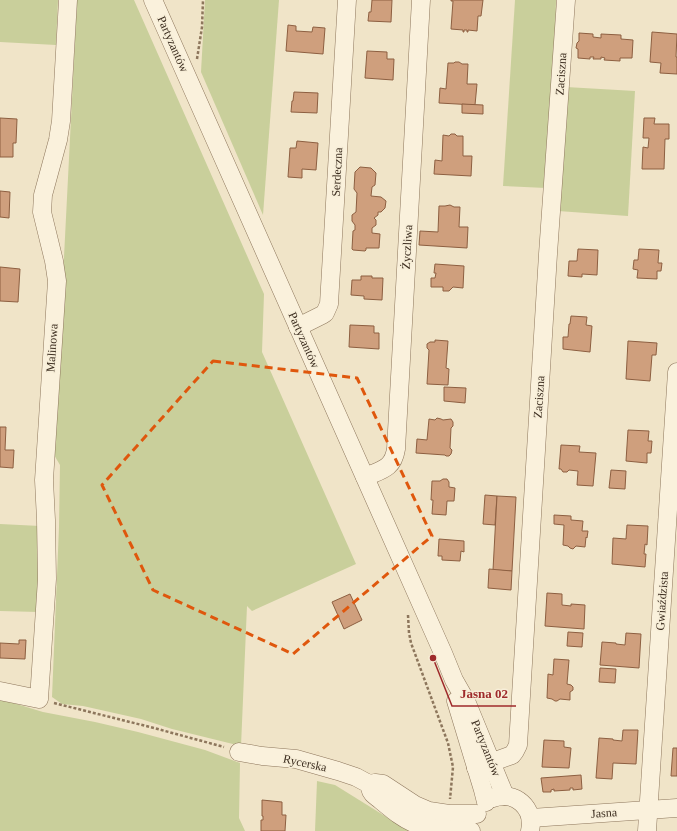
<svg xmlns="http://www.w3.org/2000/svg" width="677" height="831" viewBox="0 0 677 831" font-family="Georgia,serif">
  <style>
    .green { fill: #c9cf9b }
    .building { fill: #cf9f7d; stroke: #8d5f41 }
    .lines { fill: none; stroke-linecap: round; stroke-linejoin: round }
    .minor-casing { stroke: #8d765c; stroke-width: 19 }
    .path { stroke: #8d765c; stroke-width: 2.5; stroke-dasharray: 3 2; stroke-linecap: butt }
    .minor { stroke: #faf1dc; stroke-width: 18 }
    .marked { fill: none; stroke: #df570d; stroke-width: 3; stroke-dasharray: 8 5; stroke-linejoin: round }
    .labels { text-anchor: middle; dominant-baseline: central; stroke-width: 3; stroke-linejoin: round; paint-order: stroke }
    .street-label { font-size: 12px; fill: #3d2e20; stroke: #f7eed8 }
    .leader { fill: none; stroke: #9e2a2b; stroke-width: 1.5 }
    .callout-dot { fill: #9e2a2b; stroke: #f7eed8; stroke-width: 1.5 }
    .callout-label { font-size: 13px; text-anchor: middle; font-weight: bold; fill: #9e2a2b; stroke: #f7eed8; stroke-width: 3; stroke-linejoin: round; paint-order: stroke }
  </style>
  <rect width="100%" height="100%" fill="#f0e4c8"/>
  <!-- green -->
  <g class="green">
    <polygon points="0,0 58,0 56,45 0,42"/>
    <polygon points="77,0 134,0 264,294 262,352 356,564 252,611 247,606 241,746 172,729 141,719 83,706 62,704 52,697 59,527 60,465 54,455"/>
    <polygon points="205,0 279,0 263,215 201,72"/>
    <polygon points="515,0 556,0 555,44 546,188 503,186"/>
    <polygon points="566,87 635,91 628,216 558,211"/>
    <polygon points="0,524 40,526 38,612 0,611"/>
    <polygon points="0,699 43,712 95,722 138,732 205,750 240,763 239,818 245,831 0,831"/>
    <polygon points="317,781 335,785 409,831 315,831"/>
  </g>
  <!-- building -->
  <g class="building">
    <polygon points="372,0 392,0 391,22 368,21 369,12 371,12"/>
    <polygon points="451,0 483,0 481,16 478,16 477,31 468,30 468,32 467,32 467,30 464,30 464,32 463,32 463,30 451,29 453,1 451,1"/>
    <polygon points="288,25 296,26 296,31 312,32 313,27 325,28 323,54 286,51"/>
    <polygon points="652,32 677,34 676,57 677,57 677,74 660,73 661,63 650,62"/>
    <polygon points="579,33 593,34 593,37 601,38 601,34 621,35 621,39 633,40 632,58 620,58 620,61 604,60 605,58 601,57 601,59 593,59 594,57 590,57 590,59 578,58 578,49 576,48 577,43 579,41"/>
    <polygon points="367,51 387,52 387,59 394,59 393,80 365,78"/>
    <polygon points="455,62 459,62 462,64 468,64 467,84 477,84 475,105 439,103 440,88 446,89 448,63 454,63"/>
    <polygon points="294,92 318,93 317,113 291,112 292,101 293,101"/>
    <polygon points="462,104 483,105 483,114 462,113"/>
    <polygon points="0,118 17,119 16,143 13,143 13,157 0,157"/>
    <polygon points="644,118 655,118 654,124 669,124 669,139 665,139 664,169 642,169 643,147 648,148 649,138 643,138"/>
    <polygon points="451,134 455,134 457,136 463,136 463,156 472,156 471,176 434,174 435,160 442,161 443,135 449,136"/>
    <polygon points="297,141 318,143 316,170 302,169 302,178 288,177 290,148 296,148"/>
    <polygon points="360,167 371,168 376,173 375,185 372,187 371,196 381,197 386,201 385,208 381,212 378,212 378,215 374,218 376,220 376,225 372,228 372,233 380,234 379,248 366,248 366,250 365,251 353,250 352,249 353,231 355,230 355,225 352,221 352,215 356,212 357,193 354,189 355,172"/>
    <polygon points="0,191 10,192 9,218 0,217"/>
    <polygon points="450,205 454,207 460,207 459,227 468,227 467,248 419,245 420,231 438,232 439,206 445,206"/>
    <polygon points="578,249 598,250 597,275 582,274 582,277 568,276 569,261 577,261"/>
    <polygon points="639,249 659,250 658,263 662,263 661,271 657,271 657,279 637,278 638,270 633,269 634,260 638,260"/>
    <polygon points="435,264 464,266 463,288 453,287 449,291 443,291 443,287 431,287 431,278 435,278 436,273 434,273"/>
    <polygon points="0,267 20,269 18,302 0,301"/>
    <polygon points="361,276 372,276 372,278 383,278 382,300 364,299 364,296 351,295 352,280 361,280"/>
    <polygon points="571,316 587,317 586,325 592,326 590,352 563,349 563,337 568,337 569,324 570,324"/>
    <polygon points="350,325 374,326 374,333 379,333 379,349 349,347"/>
    <polygon points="435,340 448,341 446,368 449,369 448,385 427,384 429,350 427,348 427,344 430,342 435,342"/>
    <polygon points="628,341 657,343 656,355 652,355 650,381 626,379"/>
    <polygon points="444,387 466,388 465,403 444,401"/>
    <polygon points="437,418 441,419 443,420 451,419 453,422 453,426 451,428 450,448 452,450 451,454 449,456 446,456 445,455 416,453 417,439 427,440 429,419 435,420"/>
    <polygon points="0,427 6,427 5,450 14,450 13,468 0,467"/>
    <polygon points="628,430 649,431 648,441 652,441 651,453 647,453 647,463 626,461"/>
    <polygon points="561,445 580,446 579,452 596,453 593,486 577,485 578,471 569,470 567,472 563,472 561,469 559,469"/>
    <polygon points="611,470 626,471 625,489 609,488"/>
    <polygon points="443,479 447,479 449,482 449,487 455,488 454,501 447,501 446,515 432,514 433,500 431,500 432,481 440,481"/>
    <polygon points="485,495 497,496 495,525 483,524"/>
    <polygon points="497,496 516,497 512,571 493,570"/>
    <polygon points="554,515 571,516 571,520 583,521 582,531 588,531 587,538 586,537 585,547 576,546 573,549 570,548 568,546 563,545 564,525 554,524"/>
    <polygon points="627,525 648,526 647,545 645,544 644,554 646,554 645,567 612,564 613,538 626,539"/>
    <polygon points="439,539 464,541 464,552 461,551 460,561 442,560 442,556 438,556"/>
    <polygon points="489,569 512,571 511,590 488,588"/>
    <polygon points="547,593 562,594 562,605 571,606 571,604 585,605 584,629 545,626"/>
    <polygon points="350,594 362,620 344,629 332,602"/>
    <polygon points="568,632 583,633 582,647 567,646"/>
    <polygon points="626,633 641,634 639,668 600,665 602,642 616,643 616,644 625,645"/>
    <polygon points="19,640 26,640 25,659 0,658 0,643 19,644"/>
    <polygon points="554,659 569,660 567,684 571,685 573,687 573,690 570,692 570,700 560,699 557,701 555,701 552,699 547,698 548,674 553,675"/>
    <polygon points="600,668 616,669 615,683 599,682"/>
    <polygon points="623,730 638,730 636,764 613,763 612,779 596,778 599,738 613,739 613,740 622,741"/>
    <polygon points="544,740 564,741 564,747 571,748 569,768 542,767"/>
    <polygon points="673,748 677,748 677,776 671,776"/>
    <polygon points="581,775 582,789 573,790 573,788 570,788 570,790 554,791 554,789 551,790 551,792 543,792 541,778"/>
    <polygon points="262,800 282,802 282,815 286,815 285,831 261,831 261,820 263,820 263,816 262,816"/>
  </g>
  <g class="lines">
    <defs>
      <g id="minor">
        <polyline points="153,0 443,653 454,680 466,701 505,796"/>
        <polyline points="298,327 322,315 325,313 329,304 347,0"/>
        <path d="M365,477C381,470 393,469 396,449L421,0"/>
        <polyline points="0,691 39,699 47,579 46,520 44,480 57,281 54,261 42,212 43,195 58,140 61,121 68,0"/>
        <polyline points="456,701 483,790 486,802"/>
        <polyline points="239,752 262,756 296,759 338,771 356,777 369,784 375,783 383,784 415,805 429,811 449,814 477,814"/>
        <polyline points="476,768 512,755 515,751 518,745 548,254 566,0"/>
        <path d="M369,784L371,791L373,794C387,805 400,818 416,824C432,830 454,830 471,831"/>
        <path d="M493,798C515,790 535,808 530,831"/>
        <polyline points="531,818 677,808"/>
        <polyline points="647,831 677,372"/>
      </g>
    </defs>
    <!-- minor casing -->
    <use href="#minor" class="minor-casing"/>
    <!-- path -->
    <g class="path">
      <polyline points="197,59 202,27 203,0"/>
      <polyline points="408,615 409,633 411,643 448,743 453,767 450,799"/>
      <polyline points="54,703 154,728 224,747"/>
    </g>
    <!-- minor -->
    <use href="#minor" class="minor"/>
  </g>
  <!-- marked area -->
  <path class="marked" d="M213,361L357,378L432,536L293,654L153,590L102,485Z"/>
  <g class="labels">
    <!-- street labels -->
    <g class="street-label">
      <text transform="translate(173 44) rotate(66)">Partyzantów</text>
      <text transform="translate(561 74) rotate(-86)">Zaciszna</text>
      <text transform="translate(337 172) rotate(-87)">Serdeczna</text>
      <text transform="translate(407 247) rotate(-87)">Życzliwa</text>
      <text transform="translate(304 340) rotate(66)">Partyzantów</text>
      <text transform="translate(52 348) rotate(-86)">Malinowa</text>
      <text transform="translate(539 397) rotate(-86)">Zaciszna</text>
      <text transform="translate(662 601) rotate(-86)">Gwiaździsta</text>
      <text transform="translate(486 748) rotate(68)">Partyzantów</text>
      <text transform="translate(305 763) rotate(12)">Rycerska</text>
      <text transform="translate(604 813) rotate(-4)">Jasna</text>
    </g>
  </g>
  <!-- callouts -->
  <path class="leader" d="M433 658L452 706H516"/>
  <circle class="callout-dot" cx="433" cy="658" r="4"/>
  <g class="callout-label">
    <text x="484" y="698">Jasna 02</text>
  </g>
</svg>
